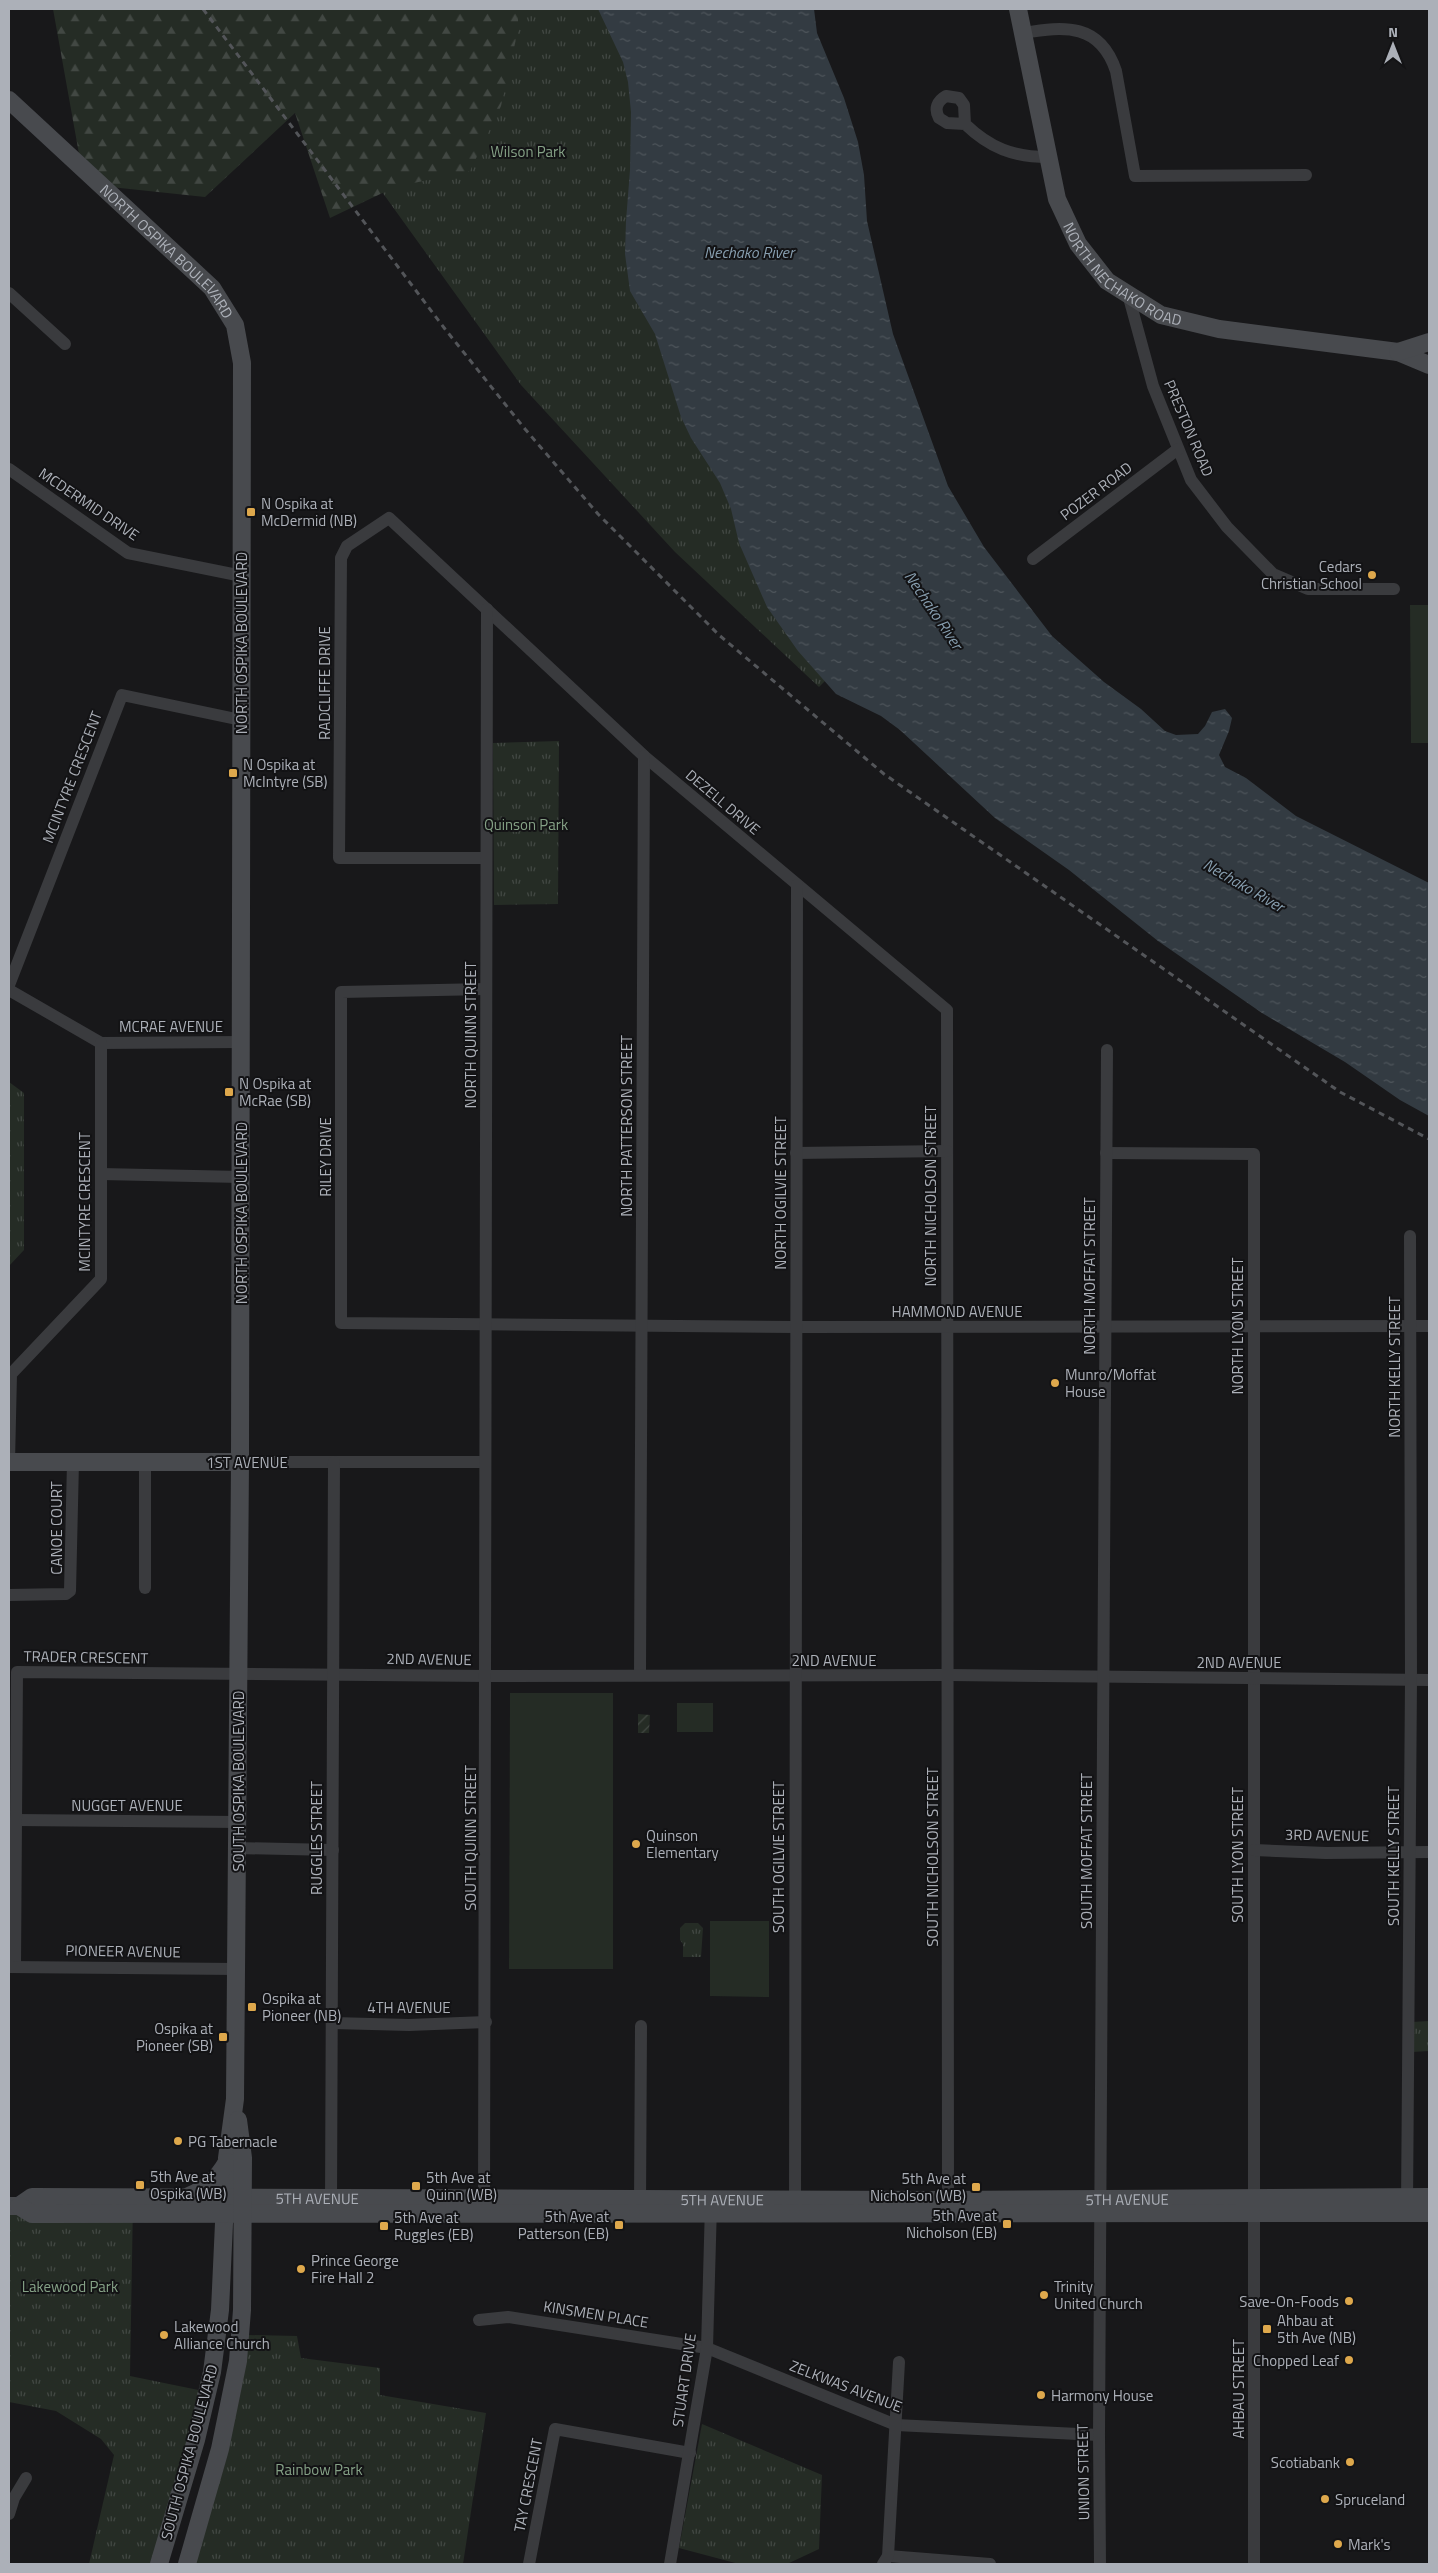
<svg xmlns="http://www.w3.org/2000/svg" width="1438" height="2573" viewBox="0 0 1438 2573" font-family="'Titillium Web',sans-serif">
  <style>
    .grass { fill: url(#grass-tufts) }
    .forest { fill: url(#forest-firs) }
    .garden { fill: url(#garden-furrows) }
    .pitch { fill: #252c25 }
    .water { fill: url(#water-ripples) }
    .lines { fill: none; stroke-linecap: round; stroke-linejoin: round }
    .street { stroke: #3a3b3e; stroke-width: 12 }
    .secondary { stroke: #484a4e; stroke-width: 18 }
    .rail { stroke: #535559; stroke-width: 3; stroke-dasharray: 6 5; stroke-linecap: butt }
    .poi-dot { fill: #dea84c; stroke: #131315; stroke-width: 2 }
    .labels { text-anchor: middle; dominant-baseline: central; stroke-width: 4; stroke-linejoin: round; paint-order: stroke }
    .park-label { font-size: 15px; fill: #85a186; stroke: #131315 }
    .street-label { font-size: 15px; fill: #acb0b8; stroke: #131315 }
    .poi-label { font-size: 15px; fill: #acb0b8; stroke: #131315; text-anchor: start }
    .water-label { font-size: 16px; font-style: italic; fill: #879eaf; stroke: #131315 }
  </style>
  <defs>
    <pattern id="grass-tufts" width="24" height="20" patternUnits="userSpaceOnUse" patternTransform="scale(1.25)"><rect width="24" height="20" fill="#252c25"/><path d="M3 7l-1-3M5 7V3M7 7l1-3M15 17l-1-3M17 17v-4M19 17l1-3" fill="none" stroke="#424843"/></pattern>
    <pattern id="forest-firs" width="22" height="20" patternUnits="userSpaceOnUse" patternTransform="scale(1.25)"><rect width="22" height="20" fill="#252c25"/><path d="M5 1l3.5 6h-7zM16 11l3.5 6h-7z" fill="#424843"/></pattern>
    <pattern id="garden-furrows" width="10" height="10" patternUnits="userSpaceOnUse" patternTransform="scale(1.25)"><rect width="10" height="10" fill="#252c25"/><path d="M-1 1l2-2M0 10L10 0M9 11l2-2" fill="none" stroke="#424843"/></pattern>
    <pattern id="water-ripples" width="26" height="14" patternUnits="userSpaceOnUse" patternTransform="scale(1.25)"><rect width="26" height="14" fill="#333b42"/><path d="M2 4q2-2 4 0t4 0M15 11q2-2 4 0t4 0" fill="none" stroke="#4e555b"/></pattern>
  </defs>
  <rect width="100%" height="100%" fill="#18181a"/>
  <!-- grass -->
  <g class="grass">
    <polygon points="241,9 650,9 838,668 819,687 675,552 521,385 377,185"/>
    <polygon points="559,741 558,904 494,905 493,743"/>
    <polygon points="9,1082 24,1093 24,1250 9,1266"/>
    <polygon points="685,1923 698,1923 703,1928 701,1957 683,1957 683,1944 680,1940 680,1928"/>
    <polygon points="1429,2021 1429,2051 1412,2052 1412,2022"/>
    <polygon points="9,2202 133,2202 130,2376 213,2393 160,2564 89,2564 114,2455 101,2439 56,2411 9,2402"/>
    <polygon points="248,2335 297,2336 301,2358 380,2368 380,2395 486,2413 463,2564 189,2564"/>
    <polygon points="702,2424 822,2475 819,2549 787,2564 739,2564 679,2548"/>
  </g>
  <!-- forest -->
  <polygon class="forest" points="53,9 518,9 518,30 501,106 470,171 395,187 330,218 295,113 205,197 92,185 81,165"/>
  <!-- garden -->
  <polygon class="garden" points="638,1714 650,1715 649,1733 638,1733"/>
  <!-- pitch -->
  <g class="pitch">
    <polygon points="1410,605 1429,605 1429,743 1411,743"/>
    <polygon points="510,1693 613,1693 613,1969 509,1969"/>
    <rect x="677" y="1703" width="36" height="29"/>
    <polygon points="710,1921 769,1921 769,1997 710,1996"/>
  </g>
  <!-- water -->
  <polygon class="water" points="598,9 814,9 817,33 844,98 858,142 864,175 867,221 893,334 948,486 984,547 1052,636 1104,682 1141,709 1165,731 1176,735 1198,734 1205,726 1212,712 1225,709 1232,718 1229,731 1219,755 1225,767 1246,778 1296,816 1429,883 1429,1116 1400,1100 1345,1062 1262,1013 1158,941 1069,870 995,818 900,730 881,716 836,694 798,651 767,607 739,543 731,509 720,483 691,438 681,417 655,334 630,291 625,254 626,221 630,170 631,112 628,82 623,62"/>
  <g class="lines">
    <!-- street -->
    <g class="street">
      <path d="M1023,33C1065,26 1100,23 1116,71L1135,176L1306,175"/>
      <path d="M965,124L947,123L939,118C934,109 937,101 946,96L959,98L964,105L965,124C990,148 1013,157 1048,157"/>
      <polyline points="9,293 65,344"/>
      <polyline points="1128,294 1153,386 1191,480 1227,527 1273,574 1308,589 1394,589"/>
      <polyline points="9,469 128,553 242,576"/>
      <polyline points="1033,559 1178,449"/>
      <polyline points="486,858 339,858 341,558 347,546 389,518 644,756 947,1010 948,2207"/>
      <polyline points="9,985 122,695 241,720"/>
      <polyline points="486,989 341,992 341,1323 795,1327 1429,1326"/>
      <polyline points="9,990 101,1043 241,1042"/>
      <polyline points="796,1153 947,1151"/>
      <polyline points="1106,1153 1254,1154 1254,2564"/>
      <polyline points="101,1174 241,1177"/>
      <polyline points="9,1462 11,1374 101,1279 101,1043"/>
      <polyline points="240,1462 485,1462"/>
      <polyline points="145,1588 145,1462"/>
      <polyline points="9,1595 66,1594 70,1591 73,1462"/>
      <polyline points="640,1675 644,756"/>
      <polyline points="16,1820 238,1822"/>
      <polyline points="237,1848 333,1850"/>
      <polyline points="1254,1850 1326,1853 1429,1852"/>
      <polyline points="15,1966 17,1672 487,1676 949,1675 1429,1680"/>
      <polyline points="9,1967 236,1969"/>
      <polyline points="333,2023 409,2025 486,2022"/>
      <polyline points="331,2205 334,1462"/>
      <polyline points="484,2206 487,609"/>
      <polyline points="640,2206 641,2026"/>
      <polyline points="1407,2206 1411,1680 1410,1236"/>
      <polyline points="795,2208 797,885"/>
      <polyline points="479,2320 508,2317 707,2348 896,2425 1099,2435"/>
      <polyline points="9,2514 14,2498 26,2478"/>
      <polyline points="888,2556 990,2564"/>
      <polyline points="529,2564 555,2429 690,2453"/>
      <polyline points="670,2564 707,2348 711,2205"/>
      <polyline points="883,2564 888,2556 899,2362"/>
      <polyline points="1100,2564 1099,2435 1107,1050"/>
    </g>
    <!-- secondary -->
    <g class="secondary">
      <path id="s1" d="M1018,9L1057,199L1078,244L1107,281L1161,315L1219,329L1398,352L1429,365"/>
      <path id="s2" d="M9,100L212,288L235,325L242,363L240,1462L235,2099L227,2158L220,2310L212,2372L196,2440L159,2564"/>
      <polyline points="1398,352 1429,342"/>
      <polyline points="9,1462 240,1462"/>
      <path d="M189,2196C207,2188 217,2179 227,2162"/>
      <path id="s3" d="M9,2206H19L32,2197L948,2200L1429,2197"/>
      <polyline points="19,2206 32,2214 1429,2213"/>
      <polyline points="187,2564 220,2449 238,2361 242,2310 243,2158 238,2120"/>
    </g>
    <!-- rail -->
    <polyline class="rail" points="203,9 445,329 525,429 598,514 719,635 884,774 1340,1092 1429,1139"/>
  </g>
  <!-- markers -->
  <g class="poi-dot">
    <rect x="246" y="507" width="10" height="10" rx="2.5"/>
    <circle cx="1372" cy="575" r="5"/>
    <rect x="228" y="768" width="10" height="10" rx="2.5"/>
    <rect x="224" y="1087" width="10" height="10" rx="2.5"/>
    <circle cx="1055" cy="1383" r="5"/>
    <circle cx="636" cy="1844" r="5"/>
    <rect x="247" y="2002" width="10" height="10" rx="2.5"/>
    <rect x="218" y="2032" width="10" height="10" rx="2.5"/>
    <circle cx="178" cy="2141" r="5"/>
    <rect x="135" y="2180" width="10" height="10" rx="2.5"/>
    <rect x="411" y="2181" width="10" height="10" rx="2.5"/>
    <rect x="971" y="2182" width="10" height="10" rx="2.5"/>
    <rect x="1002" y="2219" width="10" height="10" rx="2.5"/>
    <rect x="614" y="2220" width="10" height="10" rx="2.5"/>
    <rect x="379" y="2221" width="10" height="10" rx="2.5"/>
    <circle cx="301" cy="2269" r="5"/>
    <circle cx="1044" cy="2295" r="5"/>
    <circle cx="1349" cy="2301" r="5"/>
    <rect x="1262" y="2324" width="10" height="10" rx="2.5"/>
    <circle cx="164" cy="2335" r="5"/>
    <circle cx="1349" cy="2360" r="5"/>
    <circle cx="1041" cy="2395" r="5"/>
    <circle cx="1350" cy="2462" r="5"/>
    <circle cx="1325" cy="2499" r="5"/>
    <circle cx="1338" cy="2544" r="5"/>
  </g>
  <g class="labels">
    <!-- park labels -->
    <g class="park-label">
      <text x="528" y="151">Wilson Park</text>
      <text x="526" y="824">Quinson Park</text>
      <text x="70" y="2286">Lakewood Park</text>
      <text x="319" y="2469">Rainbow Park</text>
    </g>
    <!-- street labels -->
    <g class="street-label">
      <text stroke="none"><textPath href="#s2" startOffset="219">NORTH OSPIKA BOULEVARD</textPath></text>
      <text stroke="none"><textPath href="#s1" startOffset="298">NORTH NECHAKO ROAD</textPath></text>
      <text transform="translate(1189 428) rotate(67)">PRESTON ROAD</text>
      <text transform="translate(1096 491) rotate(-37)">POZER ROAD</text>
      <text transform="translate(89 504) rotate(34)">MCDERMID DRIVE</text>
      <text transform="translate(241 643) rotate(-90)">NORTH OSPIKA BOULEVARD</text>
      <text transform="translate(324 683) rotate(-90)">RADCLIFFE DRIVE</text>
      <text transform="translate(72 777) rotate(-69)">MCINTYRE CRESCENT</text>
      <text transform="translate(723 802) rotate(40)">DEZELL DRIVE</text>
      <text x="171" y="1026">MCRAE AVENUE</text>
      <text transform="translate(470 1035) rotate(-90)">NORTH QUINN STREET</text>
      <text transform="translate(626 1126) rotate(-90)">NORTH PATTERSON STREET</text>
      <text transform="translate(325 1157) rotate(-90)">RILEY DRIVE</text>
      <text transform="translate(780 1193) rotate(-90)">NORTH OGILVIE STREET</text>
      <text transform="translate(930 1196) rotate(-90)">NORTH NICHOLSON STREET</text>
      <text transform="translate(84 1202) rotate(-90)">MCINTYRE CRESCENT</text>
      <text transform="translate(241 1213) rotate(-90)">NORTH OSPIKA BOULEVARD</text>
      <text transform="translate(1089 1276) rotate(-90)">NORTH MOFFAT STREET</text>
      <text x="957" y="1311">HAMMOND AVENUE</text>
      <text transform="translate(1237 1326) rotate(-90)">NORTH LYON STREET</text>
      <text transform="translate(1394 1367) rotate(-90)">NORTH KELLY STREET</text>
      <text x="247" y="1462">1ST AVENUE</text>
      <text transform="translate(56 1528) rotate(-90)">CANOE COURT</text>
      <text transform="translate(86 1657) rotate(1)">TRADER CRESCENT</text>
      <text transform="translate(429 1659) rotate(1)">2ND AVENUE</text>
      <text x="834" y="1660">2ND AVENUE</text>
      <text x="1239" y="1662">2ND AVENUE</text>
      <text transform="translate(238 1781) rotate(-90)">SOUTH OSPIKA BOULEVARD</text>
      <text x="127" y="1805">NUGGET AVENUE</text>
      <text transform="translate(1327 1835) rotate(1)">3RD AVENUE</text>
      <text transform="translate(316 1838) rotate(-90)">RUGGLES STREET</text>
      <text transform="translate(470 1838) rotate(-90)">SOUTH QUINN STREET</text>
      <text transform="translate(1086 1851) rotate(-90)">SOUTH MOFFAT STREET</text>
      <text transform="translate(1237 1855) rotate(-90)">SOUTH LYON STREET</text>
      <text transform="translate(1393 1856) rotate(-90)">SOUTH KELLY STREET</text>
      <text transform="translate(778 1857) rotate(-90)">SOUTH OGILVIE STREET</text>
      <text transform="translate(932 1857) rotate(-90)">SOUTH NICHOLSON STREET</text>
      <text transform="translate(123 1951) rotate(1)">PIONEER AVENUE</text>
      <text x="409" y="2007">4TH AVENUE</text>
      <text stroke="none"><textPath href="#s3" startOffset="311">5TH AVENUE</textPath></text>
      <text stroke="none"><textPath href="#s3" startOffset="716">5TH AVENUE</textPath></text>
      <text stroke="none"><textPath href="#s3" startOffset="1121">5TH AVENUE</textPath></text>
      <text transform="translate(596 2314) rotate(9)">KINSMEN PLACE</text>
      <text transform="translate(684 2380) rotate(-82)">STUART DRIVE</text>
      <text transform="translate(846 2386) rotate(21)">ZELKWAS AVENUE</text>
      <text transform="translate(1238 2389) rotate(-90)">AHBAU STREET</text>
      <text transform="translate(189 2452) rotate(-75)">SOUTH OSPIKA BOULEVARD</text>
      <text transform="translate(1083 2472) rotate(-91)">UNION STREET</text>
      <text transform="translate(528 2485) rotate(-79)">TAY CRESCENT</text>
    </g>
    <!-- poi labels -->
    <g class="poi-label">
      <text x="261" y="503">N Ospika at<tspan x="261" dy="17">McDermid (NB)</tspan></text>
      <text x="1362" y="566" text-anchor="end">Cedars<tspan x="1362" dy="17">Christian School</tspan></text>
      <text x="243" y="764">N Ospika at<tspan x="243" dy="17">McIntyre (SB)</tspan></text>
      <text x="239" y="1083">N Ospika at<tspan x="239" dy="17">McRae (SB)</tspan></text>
      <text x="1065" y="1374">Munro/Moffat<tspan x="1065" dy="17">House</tspan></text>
      <text x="646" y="1835">Quinson<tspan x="646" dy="17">Elementary</tspan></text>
      <text x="262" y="1998">Ospika at<tspan x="262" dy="17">Pioneer (NB)</tspan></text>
      <text x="213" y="2028" text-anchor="end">Ospika at<tspan x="213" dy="17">Pioneer (SB)</tspan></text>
      <text x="188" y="2141">PG Tabernacle</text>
      <text x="150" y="2176">5th Ave at<tspan x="150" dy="17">Ospika (WB)</tspan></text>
      <text x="426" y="2177">5th Ave at<tspan x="426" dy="17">Quinn (WB)</tspan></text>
      <text x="966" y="2178" text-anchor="end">5th Ave at<tspan x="966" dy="17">Nicholson (WB)</tspan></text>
      <text x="997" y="2215" text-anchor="end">5th Ave at<tspan x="997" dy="17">Nicholson (EB)</tspan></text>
      <text x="609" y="2216" text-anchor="end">5th Ave at<tspan x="609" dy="17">Patterson (EB)</tspan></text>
      <text x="394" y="2217">5th Ave at<tspan x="394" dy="17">Ruggles (EB)</tspan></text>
      <text x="311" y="2260">Prince George<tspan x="311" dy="17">Fire Hall 2</tspan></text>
      <text x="1054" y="2286">Trinity<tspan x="1054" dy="17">United Church</tspan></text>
      <text x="1339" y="2301" text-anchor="end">Save-On-Foods</text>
      <text x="1277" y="2320">Ahbau at<tspan x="1277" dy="17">5th Ave (NB)</tspan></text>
      <text x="174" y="2326">Lakewood<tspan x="174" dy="17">Alliance Church</tspan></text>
      <text x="1339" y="2360" text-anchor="end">Chopped Leaf</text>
      <text x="1051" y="2395">Harmony House</text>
      <text x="1340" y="2462" text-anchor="end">Scotiabank</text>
      <text x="1335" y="2499">Spruceland</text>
      <text x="1348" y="2544">Mark's</text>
    </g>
    <!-- water labels -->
    <g class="water-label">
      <text x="749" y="252">Nechako River</text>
      <text transform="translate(934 610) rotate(56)">Nechako River</text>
      <text transform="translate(1244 885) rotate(30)">Nechako River</text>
    </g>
  </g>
  <!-- border -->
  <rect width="1438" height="2573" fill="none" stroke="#acb0b8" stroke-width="20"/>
  <!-- north arrow -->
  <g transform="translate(1393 45)" stroke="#131315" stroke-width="4" paint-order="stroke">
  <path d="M0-4L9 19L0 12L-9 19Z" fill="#acb0b8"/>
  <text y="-8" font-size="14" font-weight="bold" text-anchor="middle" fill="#acb0b8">N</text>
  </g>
</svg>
